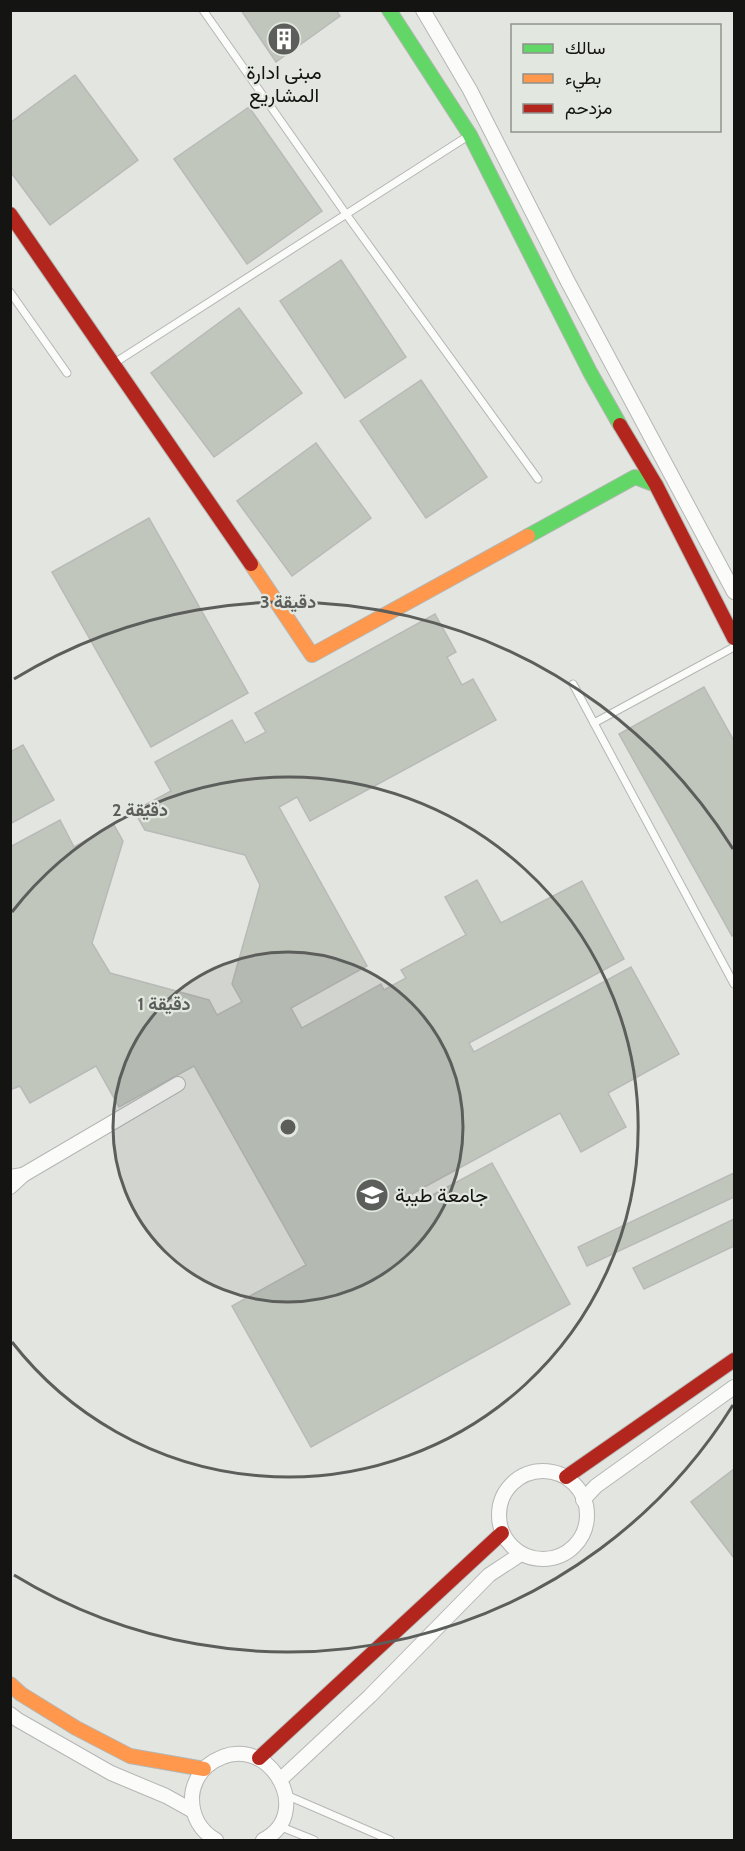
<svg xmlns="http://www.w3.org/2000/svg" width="745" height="1851" viewBox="0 0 745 1851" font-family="Cabin,Vazirmatn,sans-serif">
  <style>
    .building { fill: #c1c6bd; stroke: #b8bab7; stroke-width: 1.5 }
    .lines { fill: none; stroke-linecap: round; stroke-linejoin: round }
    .lane-casing { stroke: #b5b7b4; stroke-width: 9 }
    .street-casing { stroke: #b5b7b4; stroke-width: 16 }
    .fast-casing { stroke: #b5b7b4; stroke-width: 16 }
    .slow-casing { stroke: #b5b7b4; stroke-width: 16 }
    .jam-casing { stroke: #b5b7b4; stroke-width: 16 }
    .lane { stroke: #fbfbfa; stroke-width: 7 }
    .street { stroke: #fbfbfa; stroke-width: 14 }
    .fast { stroke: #63d668; stroke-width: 14 }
    .slow { stroke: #ff974d; stroke-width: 14 }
    .jam { stroke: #b3261e; stroke-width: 14 }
    .ring { fill: none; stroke: #5c5e5b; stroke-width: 3 }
    .labels { text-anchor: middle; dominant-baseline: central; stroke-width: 4.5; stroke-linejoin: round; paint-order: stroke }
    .poi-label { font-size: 20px; fill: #141513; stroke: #e2e7df }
    .centre { fill: #5c5e5b; stroke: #e2e7df; stroke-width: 3 }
    .ring-label { font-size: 18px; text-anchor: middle; font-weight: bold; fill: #5c5e5b; stroke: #e2e7df; stroke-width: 4.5; stroke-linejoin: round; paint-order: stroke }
  </style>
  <rect width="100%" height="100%" fill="#e3e5e1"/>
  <!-- building -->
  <g class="building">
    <polygon points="241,10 336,10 340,16 276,62"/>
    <polygon points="75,75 138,160 50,225 10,171 10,123"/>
    <polygon points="249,107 322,211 247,264 174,159"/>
    <polygon points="341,260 406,357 345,398 280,301"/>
    <polygon points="239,308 302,393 214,457 151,373"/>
    <polygon points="421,380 487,477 426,518 360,421"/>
    <polygon points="316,443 371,518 292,576 237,501"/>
    <polygon points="149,518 248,693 151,747 52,572"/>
    <polygon points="435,614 456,652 447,657 462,685 473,679 496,720 310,821 297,797 279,807 367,966 291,1008 302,1028 381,984 384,990 406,978 401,970 466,935 445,897 477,880 501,923 582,881 624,959 469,1043 474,1052 631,967 679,1054 608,1093 626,1127 581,1152 560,1113 408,1196 414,1205 492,1163 570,1304 311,1447 232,1306 306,1265 194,1066 119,1107 96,1066 30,1103 20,1086 10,1090 10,847 60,820 74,847 114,825 123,841 92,943 110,973 209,1000 217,1015 242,1002 232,984 260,885 245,855 145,830 134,811 171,791 155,762 232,720 245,743 266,732 255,713"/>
    <polygon points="704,687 734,741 734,935 732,936 619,734"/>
    <polygon points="23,745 54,800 10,824 10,752"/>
    <polygon points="734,1173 734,1197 587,1266 578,1247"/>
    <polygon points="734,1219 734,1246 644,1289 633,1268"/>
    <polygon points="734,1469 734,1558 691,1502"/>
  </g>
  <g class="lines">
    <defs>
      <g id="lane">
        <polyline points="203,10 346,214 538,479"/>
        <polyline points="10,292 67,373"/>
        <polyline points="116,362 468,136"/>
        <polyline points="573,684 734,984"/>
        <polyline points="594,723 734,647"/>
        <polyline points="286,1795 390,1840"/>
        <polyline points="279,1826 314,1840"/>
      </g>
      <g id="street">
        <polyline points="423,10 470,90 568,282 734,592"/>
        <polyline points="23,1175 178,1084"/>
        <polyline points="10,1177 23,1175 10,1187"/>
        <circle cx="543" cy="1515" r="44"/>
        <polyline points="583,1500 596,1486 734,1387"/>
        <polyline points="10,1714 18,1720 111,1773 166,1796 193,1811"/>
        <polyline points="281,1779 370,1696 489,1575 521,1554"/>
        <path d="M216,1840C200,1831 192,1816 192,1798C192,1787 198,1774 207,1766C263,1721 319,1812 263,1840"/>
      </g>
      <g id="fast">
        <polyline points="389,10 470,135 590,372 620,425"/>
        <polyline points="528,536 635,477 656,485"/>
      </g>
      <g id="slow">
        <polyline points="251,564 312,655 528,536"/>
        <polyline points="10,1684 21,1694 76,1728 130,1756 204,1769"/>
      </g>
      <g id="jam">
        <polyline points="10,214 251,564"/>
        <polyline points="620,425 656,485 734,638"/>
        <polyline points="566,1477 734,1360"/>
        <polyline points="259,1758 502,1533"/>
      </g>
    </defs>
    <!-- lane casing -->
    <use href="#lane" class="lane-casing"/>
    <!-- street casing -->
    <use href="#street" class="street-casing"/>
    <!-- fast casing -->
    <use href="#fast" class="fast-casing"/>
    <!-- slow casing -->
    <use href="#slow" class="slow-casing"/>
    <!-- jam casing -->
    <use href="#jam" class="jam-casing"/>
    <!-- lane -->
    <use href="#lane" class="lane"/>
    <!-- street -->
    <use href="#street" class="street"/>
    <!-- fast -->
    <use href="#fast" class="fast"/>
    <!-- slow -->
    <use href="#slow" class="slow"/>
    <!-- jam -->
    <use href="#jam" class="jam"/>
  </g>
  <!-- distance rings -->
  <circle cx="288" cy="1127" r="175" fill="#5c5e5b" fill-opacity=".12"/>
  <g class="ring">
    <circle cx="288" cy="1127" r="175"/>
    <path d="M12 912A350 350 0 1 1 12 1342"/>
    <path d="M733 1405A525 525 0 0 1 14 1575M14 679A525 525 0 0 1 733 849"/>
  </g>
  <!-- icons -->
  <defs>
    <symbol id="building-disc" viewBox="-11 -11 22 22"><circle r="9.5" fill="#5c5e5b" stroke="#e2e7df"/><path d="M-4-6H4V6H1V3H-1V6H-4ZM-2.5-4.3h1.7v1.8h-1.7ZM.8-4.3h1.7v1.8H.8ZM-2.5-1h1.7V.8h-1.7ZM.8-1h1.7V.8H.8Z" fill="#fff"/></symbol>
    <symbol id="university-disc" viewBox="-11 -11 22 22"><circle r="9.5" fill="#5c5e5b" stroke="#e2e7df"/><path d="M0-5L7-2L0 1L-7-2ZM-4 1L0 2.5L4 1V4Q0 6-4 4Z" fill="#fff"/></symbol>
  </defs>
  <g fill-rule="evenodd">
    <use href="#building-disc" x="265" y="20" width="38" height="38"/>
    <use href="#university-disc" x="353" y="1176" width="38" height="38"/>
  </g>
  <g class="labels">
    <!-- poi labels -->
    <g class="poi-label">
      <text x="284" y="72">مبنى ادارة<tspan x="284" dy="23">المشاريع</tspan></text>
      <text x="395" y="1195" text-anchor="start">جامعة طيبة</text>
    </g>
  </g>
  <circle cx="288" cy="1127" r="9" class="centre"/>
  <g class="ring-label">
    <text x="288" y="608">3 دقيقة</text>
    <text x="140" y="816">2 دقيقة</text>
    <text x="164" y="1010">1 دقيقة</text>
  </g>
  <!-- border -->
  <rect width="745" height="1851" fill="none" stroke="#141513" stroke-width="24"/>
  <!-- legend -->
  <rect x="511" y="24" width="210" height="108" fill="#e2e7df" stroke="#90938d" stroke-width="1.5"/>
  <rect x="523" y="44" width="30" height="9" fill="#63d668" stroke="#90938d" stroke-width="1.5"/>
  <text x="565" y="54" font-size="18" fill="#141513">سالك</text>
  <rect x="523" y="74" width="30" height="9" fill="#ff974d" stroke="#90938d" stroke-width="1.5"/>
  <text x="565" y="84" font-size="18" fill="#141513">بطيء</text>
  <rect x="523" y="104" width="30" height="9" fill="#b3261e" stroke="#90938d" stroke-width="1.5"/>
  <text x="565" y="114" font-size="18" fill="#141513">مزدحم</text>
</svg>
